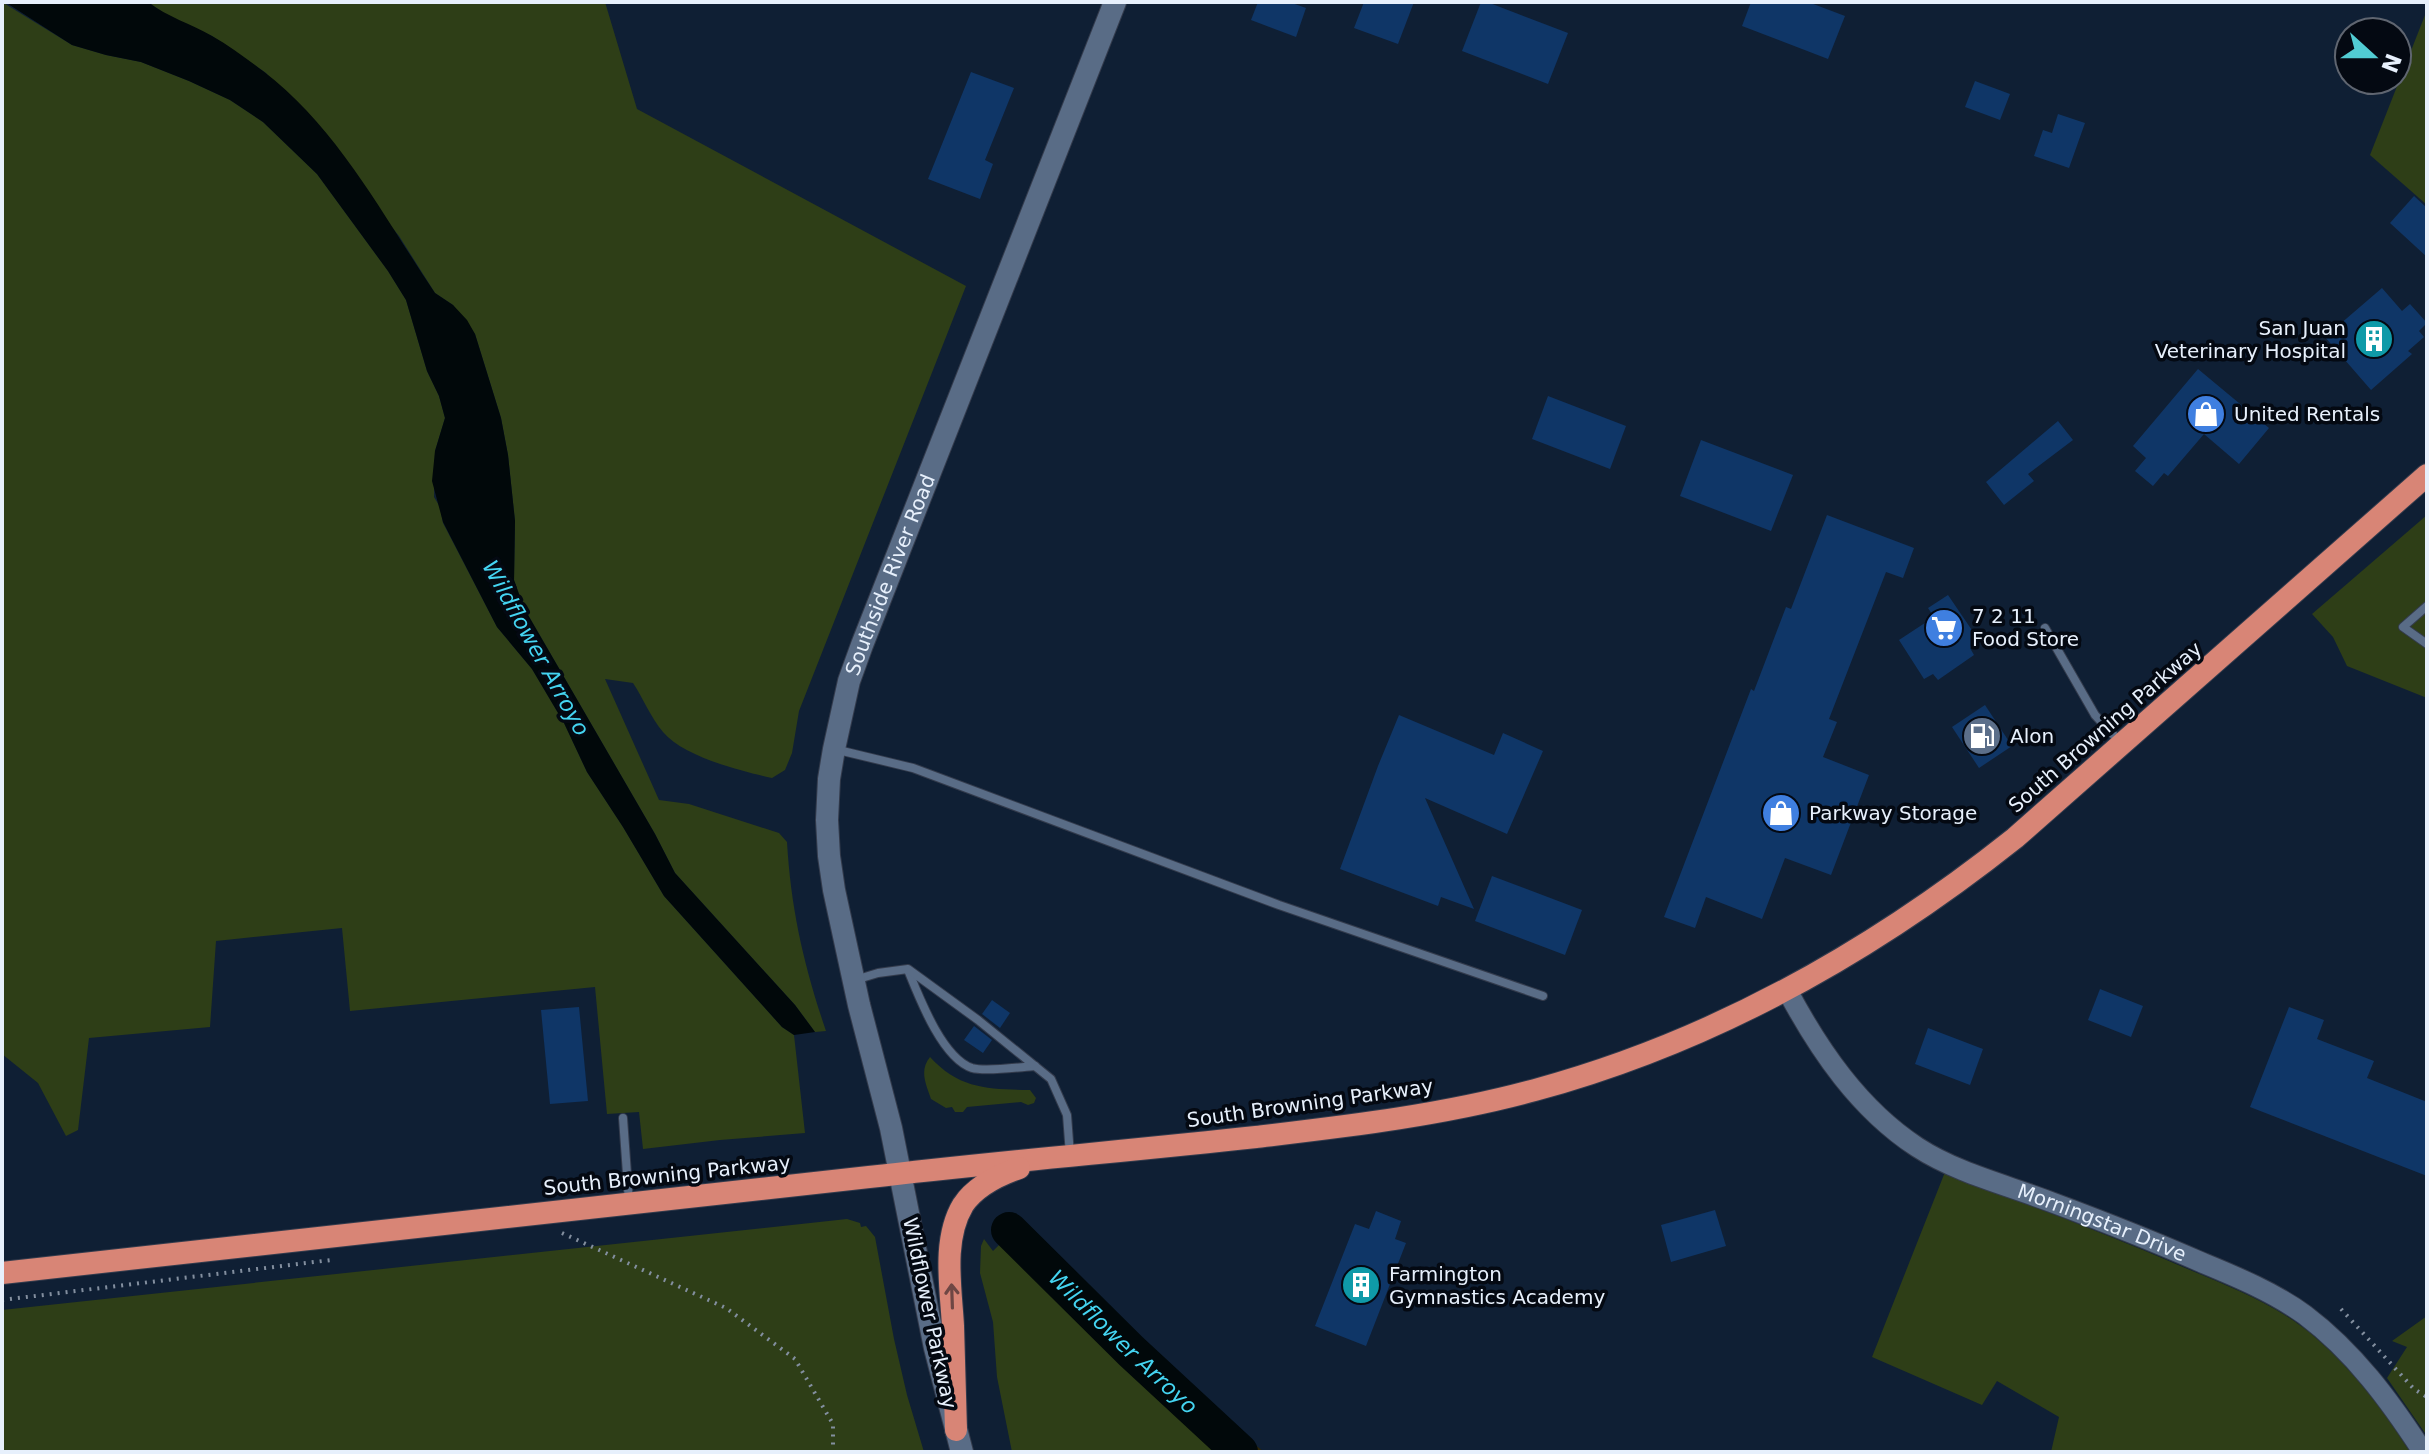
<svg xmlns="http://www.w3.org/2000/svg" width="2429" height="1454" viewBox="0 0 2429 1454" font-family="'DejaVu Sans',sans-serif">
  <style>
    .green { fill: #2e3e17 }
    .sand { fill: #2d2504 }
    .water { fill: #01080a }
    .lines { fill: none; stroke-linecap: round; stroke-linejoin: round }
    .river { stroke: #01080a; stroke-width: 36 }
    .building { fill: #0f3667 }
    .service-casing { stroke: #333b4c; stroke-width: 10 }
    .tertiary-casing { stroke: #333b4c; stroke-width: 22 }
    .secondary-casing { stroke: #333b4c; stroke-width: 24 }
    .trunk-casing { stroke: #333b4c; stroke-width: 24 }
    .path { stroke: #838f9f; stroke-width: 4; stroke-dasharray: 2 6; stroke-linecap: butt }
    .service { stroke: #596c86; stroke-width: 8 }
    .tertiary { stroke: #596c86; stroke-width: 20 }
    .secondary { stroke: #596c86; stroke-width: 22 }
    .trunk { stroke: #d88576; stroke-width: 22 }
    .oneway { stroke: #6e4744 }
    .labels { text-anchor: middle; dominant-baseline: central; stroke-width: 7; stroke-linejoin: round; paint-order: stroke }
    .poi-label { font-size: 20px; fill: #e7f0fc; stroke: #040912; text-anchor: start }
    .street-label { font-size: 20px; fill: #e7f0fc; stroke: #040912 }
    .water-label { font-size: 22px; font-style: italic; fill: #44d4f1; stroke: #040912 }
  </style>
  <rect width="100%" height="100%" fill="#0f1f34"/>
  <!-- green -->
  <g class="green">
    <polygon points="2,2 72,45 106,55 141,62 189,81 230,100 263,122 317,174 388,271 406,300 427,371 439,396 445,418 435,451 434,497 440,507 443,523 497,627 532,669 564,723 587,772 623,827 664,896 782,1027 794,1035 805,1133 720,1140 643,1149 639,1112 607,1114 595,987 350,1011 342,928 216,941 210,1027 89,1038 78,1130 66,1136 38,1083 2,1054"/>
    <path d="M148,2H605L637,109L966,286L799,711L792,753L785,770L772,778C741,771 684,757 663,732C651,718 643,698 633,683L605,679L659,800L689,804L779,833L787,842C791,910 804,966 826,1031L815,1032L795,1005L675,873L655,834L524,608L514,580L515,521L508,455L501,418L475,334L453,305L435,293L399,236L266,73L212,36L166,15Z"/>
    <polygon points="2427,10 2427,205 2370,155"/>
    <polygon points="2427,515 2427,698 2347,666 2333,637 2312,614"/>
    <path d="M930,1057C960,1090 990,1089 1030,1090L1036,1098L1034,1103L1028,1105L1021,1102L967,1107L963,1112H955L952,1107L946,1108L931,1099C926,1084 919,1071 930,1057Z"/>
    <path d="M1945,1172L1967,1182C2040,1209 2112,1236 2183,1267C2230,1287 2279,1305 2317,1339C2354,1371 2384,1411 2410,1452H2051L2059,1417L1997,1381L1982,1405L1872,1357Z"/>
    <polygon points="847,1219 860,1223 861,1227 866,1226 875,1237 894,1339 907,1395 924,1452 2,1452 2,1310"/>
    <polygon points="984,1239 993,1251 999,1245 1000,1239 1041,1276 1218,1452 1012,1452 997,1377 993,1322 980,1273 981,1246"/>
    <polygon points="2427,1316 2427,1436 2387,1378 2407,1347 2392,1341"/>
  </g>
  <!-- sand -->
  <polygon class="sand" points="1013,1217 1024,1222 1035,1232 1162,1370 1264,1452 1218,1452 1041,1276 1000,1239 999,1229 1003,1226 1007,1230 1010,1229 1007,1221"/>
  <!-- water -->
  <path class="water" d="M5,2H148C169,18 190,23 212,36C230,46 247,59 263,71C338,128 383,216 435,293L453,305L467,320L475,334L501,418L508,455L515,521L514,580L524,608L655,834L675,873L795,1005L815,1032L794,1035L782,1027L664,896L623,827L587,772L564,723L532,669L497,627L443,522L432,481L435,451L445,418L439,396L427,371L406,300L388,271L317,174L263,122L230,100L189,81L141,62L106,55L72,45Z"/>
  <g class="lines">
    <!-- river -->
    <path class="river" id="s1" d="M1009,1230L1131,1351L1240,1452"/>
  </g>
  <!-- building -->
  <g class="building">
    <polygon points="1258,2 1289,2 1306,8 1296,37 1251,20"/>
    <polygon points="1364,2 1414,2 1398,44 1354,28"/>
    <polygon points="1481,2 1487,2 1568,33 1548,84 1462,51"/>
    <polygon points="1751,2 1808,2 1845,16 1828,59 1742,26"/>
    <polygon points="971,72 1014,88 985,160 993,164 980,199 928,179"/>
    <polygon points="1975,81 2010,94 2000,120 1965,107"/>
    <polygon points="2058,114 2085,123 2069,168 2034,156 2043,130 2052,133"/>
    <polygon points="2414,196 2427,208 2427,257 2390,223"/>
    <polygon points="2382,288 2402,311 2410,304 2427,323 2419,331 2424,337 2408,351 2412,354 2371,390 2325,337"/>
    <polygon points="2198,369 2269,428 2239,464 2204,434 2168,476 2164,473 2153,486 2135,471 2146,458 2133,446"/>
    <polygon points="1548,396 1626,426 1610,469 1532,439"/>
    <polygon points="2058,421 2073,440 2028,474 2034,481 2004,505 1986,482"/>
    <polygon points="1701,440 1793,475 1771,531 1680,496"/>
    <polygon points="1827,515 1914,548 1903,578 1886,572 1829,719 1837,722 1823,757 1869,775 1831,875 1785,858 1762,919 1706,897 1695,928 1664,917 1751,689 1754,691 1786,607 1791,609"/>
    <polygon points="1948,595 1980,642 1970,648 1974,655 1938,680 1933,674 1924,679 1899,640 1934,617 1928,608"/>
    <polygon points="1985,705 2012,746 1979,768 1952,727"/>
    <polygon points="1399,715 1494,755 1503,733 1543,751 1507,834 1425,798 1474,909 1441,897 1438,906 1340,869 1378,766"/>
    <polygon points="1492,876 1582,910 1565,955 1475,921"/>
    <polygon points="2100,989 2143,1006 2131,1037 2088,1020"/>
    <polygon points="992,1000 1010,1013 1000,1028 982,1014"/>
    <polygon points="579,1007 588,1101 550,1104 541,1010"/>
    <polygon points="2289,1007 2324,1020 2317,1039 2374,1061 2367,1078 2427,1102 2427,1176 2250,1107"/>
    <polygon points="974,1026 992,1040 983,1053 964,1040"/>
    <polygon points="1928,1028 1983,1049 1970,1085 1915,1064"/>
    <polygon points="1715,1210 1726,1246 1671,1262 1661,1225"/>
    <polygon points="1376,1211 1401,1221 1395,1239 1406,1243 1366,1346 1315,1326 1355,1224 1369,1229"/>
  </g>
  <g class="lines">
    <defs>
      <g id="service">
        <polyline points="2427,606 2403,627 2427,644"/>
        <polyline points="2045,628 2095,715 2121,743"/>
        <polyline points="834,749 913,768 1279,905 1543,996"/>
        <path d="M908,970C919,997 942,1058 972,1068C986,1072 1020,1067 1035,1066"/>
        <polyline points="855,980 878,973 908,969 978,1020 1051,1079 1067,1115 1070,1155"/>
        <polyline points="623,1118 629,1202"/>
      </g>
      <g id="tertiary">
        <path id="s2" d="M1787,990C1819,1050 1859,1109 1917,1147C1957,1173 2007,1185 2051,1202C2102,1221 2153,1241 2203,1263C2237,1277 2275,1293 2305,1315C2354,1352 2390,1401 2423,1452"/>
      </g>
      <g id="secondary">
        <path id="s3" d="M962,1452L935,1348L891,1128L859,1005L834,890L829,856L827,820L829,779L834,749L849,681L862,645L1115,2"/>
      </g>
      <g id="trunk">
        <path d="M2,1273C291,1241 580,1209 869,1177C998,1162 1127,1151 1256,1137C1349,1126 1444,1115 1535,1090C1712,1042 1873,951 2015,838L2427,475"/>
        <path d="M956,1430C955,1395 954,1361 953,1326C951,1288 942,1240 963,1205C975,1187 999,1175 1019,1168"/>
      </g>
    </defs>
    <!-- service casing -->
    <use href="#service" class="service-casing"/>
    <!-- tertiary casing -->
    <use href="#tertiary" class="tertiary-casing"/>
    <!-- secondary casing -->
    <use href="#secondary" class="secondary-casing"/>
    <!-- trunk casing -->
    <use href="#trunk" class="trunk-casing"/>
    <!-- path -->
    <g class="path">
      <polyline points="562,1233 726,1308 795,1359 833,1424 833,1452"/>
      <polyline points="2,1300 331,1260"/>
      <polyline points="2341,1309 2414,1389 2427,1397"/>
    </g>
    <!-- service -->
    <use href="#service" class="service"/>
    <!-- tertiary -->
    <use href="#tertiary" class="tertiary"/>
    <!-- secondary -->
    <use href="#secondary" class="secondary"/>
    <!-- trunk -->
    <use href="#trunk" class="trunk"/>
  </g>
  <!-- one-way arrows -->
  <defs><path id="oneway-shaft" d="M-6 0H5M1.5-3L5.5 0L1.5 3" fill="none" stroke-width="1.6" stroke-linecap="round" stroke-linejoin="round" transform="scale(2)"/></defs>
  <use class="oneway" href="#oneway-shaft" transform="translate(952 1296) rotate(-92)"/>
  <!-- icons -->
  <defs>
    <symbol id="building-disc" viewBox="-11 -11 22 22"><circle r="9.5" fill="#0f9aa8" stroke="#040912"/><path d="M-4-6H4V6H1V3H-1V6H-4ZM-2.5-4.3h1.7v1.8h-1.7ZM.8-4.3h1.7v1.8H.8ZM-2.5-1h1.7V.8h-1.7ZM.8-1h1.7V.8H.8Z" fill="#fff"/></symbol>
    <symbol id="shop-disc" viewBox="-11 -11 22 22"><circle r="9.5" fill="#3f7fe0" stroke="#040912"/><path d="M-5-2.5h2.3a2.7 3.5 0 0 1 5.4 0H5L5.5 6h-11ZM-1.5-2.5h3a1.5 2.3 0 0 0-3 0Z" fill="#fff"/></symbol>
    <symbol id="supermarket-disc" viewBox="-11 -11 22 22"><circle r="9.5" fill="#3f7fe0" stroke="#040912"/><path d="M-6-5.5h2.5l.6 2H6L4.5 2H-2.5L-4.4-4H-6ZM-1.5 3.2a1.3 1.3 0 1 0 .1 0ZM3 3.2a1.3 1.3 0 1 0 .1 0Z" fill="#fff"/></symbol>
    <symbol id="fuel-disc" viewBox="-11 -11 22 22"><circle r="9.5" fill="#5c6f8a" stroke="#040912"/><path d="M-5.5-6h7V0h2V4h1.3V-2.5L3-4.5l.8-.8L6-3V5H2.5V1h-1V6h-7ZM-4.2-4.7v3.2H.2V-4.7Z" fill="#fff"/></symbol>
  </defs>
  <g fill-rule="evenodd">
    <use href="#building-disc" x="2352" y="317" width="44" height="44"/>
    <use href="#shop-disc" x="2184" y="392" width="44" height="44"/>
    <use href="#supermarket-disc" x="1922" y="606" width="44" height="44"/>
    <use href="#fuel-disc" x="1960" y="714" width="44" height="44"/>
    <use href="#shop-disc" x="1759" y="791" width="44" height="44"/>
    <use href="#building-disc" x="1339" y="1263" width="44" height="44"/>
  </g>
  <g class="labels">
    <!-- poi labels -->
    <g class="poi-label">
      <text x="2346" y="328" text-anchor="end">San Juan<tspan x="2346" dy="23">Veterinary Hospital</tspan></text>
      <text x="2234" y="414">United Rentals</text>
      <text x="1972" y="616">7 2 11<tspan x="1972" dy="23">Food Store</tspan></text>
      <text x="2010" y="736">Alon</text>
      <text x="1809" y="813">Parkway Storage</text>
      <text x="1389" y="1274">Farmington<tspan x="1389" dy="23">Gymnastics Academy</tspan></text>
    </g>
    <!-- street labels -->
    <g class="street-label">
      <text stroke="none"><textPath href="#s3" startOffset="902">Southside River Road</textPath></text>
      <text transform="translate(2105 727) rotate(-41)">South Browning Parkway</text>
      <text transform="translate(1310 1103) rotate(-8)">South Browning Parkway</text>
      <text transform="translate(667 1175) rotate(-6)">South Browning Parkway</text>
      <text stroke="none"><textPath href="#s2" startOffset="406">Morningstar Drive</textPath></text>
      <text transform="translate(930 1313) rotate(78)">Wildflower Parkway</text>
    </g>
    <!-- water labels -->
    <g class="water-label">
      <text transform="translate(536 648) rotate(61)">Wildflower Arroyo</text>
      <text stroke="none"><textPath href="#s1" startOffset="160">Wildflower Arroyo</textPath></text>
    </g>
  </g>
  <!-- border -->
  <rect width="2429" height="1454" fill="none" stroke="#e7f0fc" stroke-width="8"/>
  <!-- north arrow -->
  <g transform="translate(2373 56) rotate(111)"><circle r="38" fill="#040912" stroke="#5f6570" stroke-width="2"/>
  <path d="M0-6L14 30L0 20L-14 30Z" fill="#51ccd3"/>
  <text y="-12" font-size="22" font-weight="bold" text-anchor="middle" fill="#e7f0fc">N</text>
  </g>
</svg>
